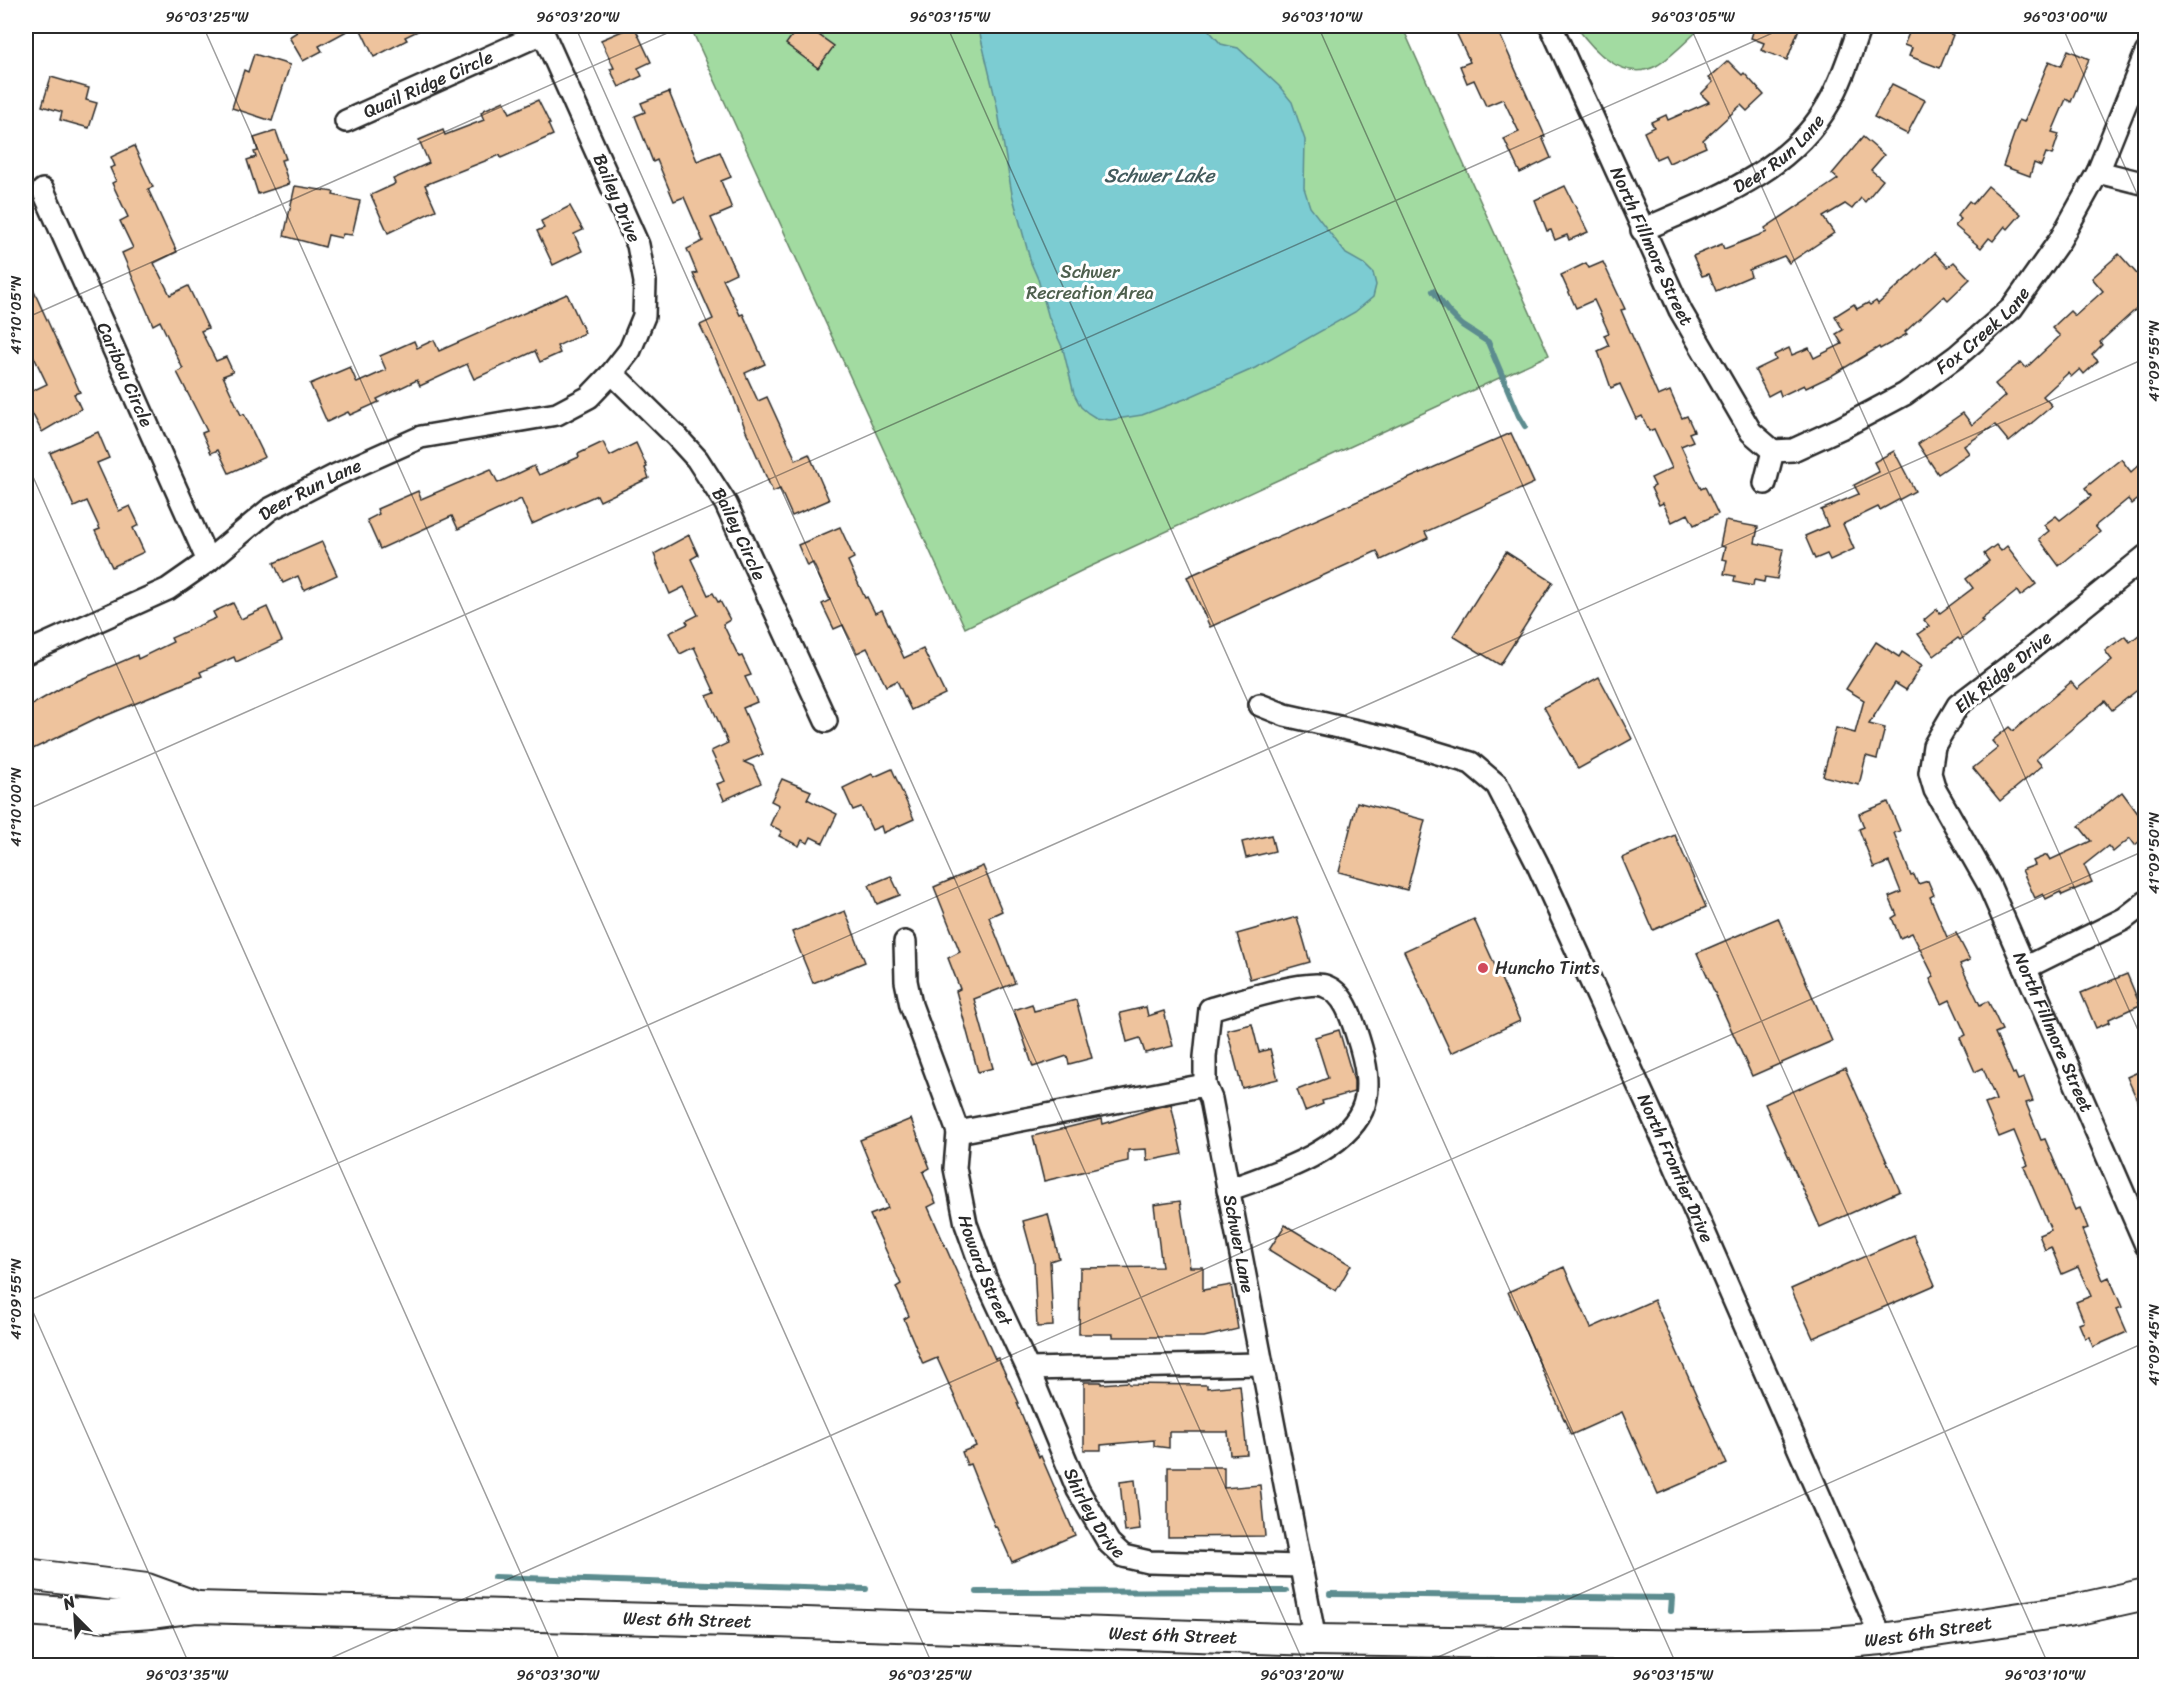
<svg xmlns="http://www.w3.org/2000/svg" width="2171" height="1691" viewBox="0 0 2171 1691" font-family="Sriracha,sans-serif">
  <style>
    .green { fill: #a2dba1; stroke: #668366; stroke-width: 1.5 }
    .water { fill: #7bccd2; stroke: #5b8c8f; stroke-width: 1.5 }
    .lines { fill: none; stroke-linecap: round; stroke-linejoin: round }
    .stream { stroke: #5b8c8f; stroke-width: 6 }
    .building { fill: #eec39d; stroke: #2b2b2b; stroke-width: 1.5 }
    .minor-casing { stroke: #2b2b2b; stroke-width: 26 }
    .secondary-casing { stroke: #2b2b2b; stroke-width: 34 }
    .minor { stroke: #fff; stroke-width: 21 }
    .secondary { stroke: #fff; stroke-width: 30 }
    .ticks { fill: none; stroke: #2b2b2b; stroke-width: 1.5; stroke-opacity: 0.45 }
    .poi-dot { fill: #d1495b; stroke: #fff; stroke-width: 2 }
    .labels { text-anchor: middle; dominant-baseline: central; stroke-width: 6; stroke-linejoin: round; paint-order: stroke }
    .street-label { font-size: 18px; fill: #2b2b2b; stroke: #fff }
    .park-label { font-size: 18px; fill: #4f604e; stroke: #fff }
    .poi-label { font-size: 18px; fill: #2b2b2b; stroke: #fff; text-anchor: start }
    .water-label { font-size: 20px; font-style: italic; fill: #435b5d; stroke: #fff }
    .neatline { fill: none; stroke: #2b2b2b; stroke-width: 2 }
    .ticks-label { font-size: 15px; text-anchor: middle; fill: #2b2b2b }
  </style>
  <rect width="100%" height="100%" fill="#fff"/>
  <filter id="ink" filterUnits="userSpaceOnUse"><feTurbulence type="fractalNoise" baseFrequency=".0167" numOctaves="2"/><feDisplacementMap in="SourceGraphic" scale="12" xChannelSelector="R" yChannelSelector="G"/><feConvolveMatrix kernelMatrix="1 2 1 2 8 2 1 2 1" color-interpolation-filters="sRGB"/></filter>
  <g filter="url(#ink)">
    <!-- green -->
    <g class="green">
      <polygon points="690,26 1402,26 1549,355 1085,569 965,628"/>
      <path d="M1576,26H1703C1691,36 1670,59 1656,66C1623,83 1593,50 1576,26Z"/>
    </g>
    <!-- water -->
    <polygon class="water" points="978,26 1205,26 1221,44 1238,48 1279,86 1292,102 1305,140 1304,188 1310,207 1346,254 1364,264 1373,273 1376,285 1373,297 1355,312 1255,368 1185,399 1142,415 1110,420 1096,418 1088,413 1081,407 1074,394 1063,349 1049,318 1038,279 1031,263 1012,194 997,106"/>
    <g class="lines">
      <!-- stream -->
      <g class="stream">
        <polyline points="1433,291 1448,311 1462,325 1488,342 1519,416 1525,426"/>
        <polyline points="494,1577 866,1589"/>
        <polyline points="977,1592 1286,1591"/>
        <polyline points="1330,1594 1672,1598 1671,1611"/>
      </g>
    </g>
    <!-- building -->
    <g class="building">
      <polygon points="293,26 356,26 319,46 322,51 303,61 289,37 297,32"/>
      <polygon points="359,26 428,26 405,37 407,40 374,57"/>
      <polygon points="634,26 651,62 638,68 642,76 619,87 610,69 614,68 601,40"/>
      <polygon points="799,26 806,26 834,46 818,68 786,44"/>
      <polygon points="1453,26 1496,26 1545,136 1542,137 1551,158 1520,173 1504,139 1519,132 1503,99 1486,106 1474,80 1467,83 1460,66 1470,62"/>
      <polygon points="1755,26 1800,26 1787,60 1761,50 1764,43 1751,38"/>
      <polygon points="1912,26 1939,26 1937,29 1953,35 1940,68 1909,56 1912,48 1904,45"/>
      <polygon points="2068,50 2089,59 2071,102 2066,99 2052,132 2059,134 2052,155 2046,153 2041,166 2034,163 2030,176 2003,166 2019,120 2024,122 2049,61 2061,66"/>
      <polygon points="254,54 290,65 272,121 232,108 244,70 248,72"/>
      <polygon points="1728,61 1742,75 1744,73 1764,95 1747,111 1741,105 1703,140 1706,147 1669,163 1665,155 1656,159 1644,132 1654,127 1651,122 1666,115 1668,120 1709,102 1701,94 1713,82 1709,78"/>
      <polygon points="51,77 89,88 86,100 97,103 89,128 60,120 62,112 42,106"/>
      <polygon points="1892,84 1925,100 1907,134 1874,117"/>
      <polygon points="669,92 697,161 720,152 731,177 721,181 732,209 711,218 736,273 723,279 740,315 743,314 765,364 745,373 758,401 767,397 796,460 809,454 829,500 792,516 780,489 773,492 746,431 733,395 700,325 713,319 693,274 697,273 687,249 703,241 684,197 674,201 657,160 653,162 635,116 645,112 641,103"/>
      <polygon points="538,100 550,124 548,124 553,135 501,158 500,155 425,185 436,210 388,233 371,195 393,185 395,183 393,179 429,163 419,140 443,130 445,135 484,120 481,113 484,110 504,101 510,113"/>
      <polygon points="276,131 286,159 281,160 289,184 258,194 247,160 256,157 254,152 258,151 254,138"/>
      <polygon points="1863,137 1884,155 1871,170 1883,180 1865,202 1861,198 1852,209 1845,204 1823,217 1834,233 1789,263 1784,256 1749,270 1751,276 1716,291 1709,274 1702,276 1693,256 1722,244 1724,249 1767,232 1765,228 1838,179 1832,174"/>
      <polygon points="134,146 153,187 148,189 177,252 154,263 170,295 188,286 208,328 201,331 216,361 226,357 233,372 223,376 241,415 244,414 265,457 229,473 218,450 211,453 202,433 207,431 177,372 183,369 160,321 153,325 122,253 133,248 120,221 128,217 112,183 116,181 110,168 115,166 111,157"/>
      <polygon points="295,186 334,192 333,195 360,201 352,235 343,234 341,238 328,235 325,247 284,236"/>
      <polygon points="1565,186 1588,232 1569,240 1567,235 1555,240 1551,230 1547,231 1535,200"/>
      <polygon points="1988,186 2021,214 2008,229 2005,226 1993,241 1989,238 1981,248 1955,226 1961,219 1957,216 1969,201 1973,204"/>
      <polygon points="570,206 583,230 574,234 582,251 553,265 537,231 544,228 541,221"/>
      <polygon points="1935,253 1948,267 1954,262 1970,279 1948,300 1944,296 1905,332 1907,334 1880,349 1879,347 1831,376 1806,388 1804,385 1781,396 1779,390 1768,396 1755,370 1776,360 1774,355 1789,348 1792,355 1809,348 1814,358 1842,344 1836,334 1843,330 1835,316 1854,304 1857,309 1868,303 1870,305 1876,301 1878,304"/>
      <polygon points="2119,254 2145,283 2145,301 2100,342 2102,345 2092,355 2098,361 2084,374 2080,369 2071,377 2068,373 2043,396 2052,406 2009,442 1995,425 1964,446 1969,453 1938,474 1918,444 1963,413 1972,425 2005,396 1995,384 2021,362 2026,368 2060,336 2052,328 2070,311 2075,316 2103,291 2092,278"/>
      <polygon points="1603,262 1625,309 1621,310 1658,396 1670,391 1682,418 1687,416 1694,431 1689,433 1693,441 1681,446 1701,489 1705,487 1718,514 1694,525 1688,514 1672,522 1663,503 1659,505 1651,488 1655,486 1651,478 1672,468 1654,429 1649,431 1642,416 1636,419 1620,384 1611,388 1598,351 1609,346 1604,335 1609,333 1594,300 1576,308 1561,275 1586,263 1589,268"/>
      <polygon points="26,274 80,392 74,394 81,409 42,432 32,413 26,416 26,394 47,384 33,355 30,353 26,355"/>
      <polygon points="567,294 585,333 557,346 560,353 540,362 535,351 474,379 467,364 420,386 417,380 377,399 379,402 350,415 348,412 327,422 310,384 350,367 357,383 386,370 380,356 414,341 417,348 434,340 439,351"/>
      <polygon points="98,432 109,458 97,463 119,511 130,506 139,525 133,528 144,552 112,567 95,531 100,529 87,501 74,507 50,453"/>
      <polygon points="1511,433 1534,483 1425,532 1428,538 1381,560 1377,551 1210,627 1187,577"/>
      <polygon points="603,442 610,456 636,443 647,467 645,468 649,478 600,501 597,495 532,524 521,499 458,529 452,516 380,549 367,520 379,514 377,509 418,491 421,499 491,469 498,483 534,466 539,475 579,457 578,454"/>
      <polygon points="1894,451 1915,491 1880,510 1878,507 1843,524 1854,549 1830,560 1827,554 1815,559 1805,536 1828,526 1821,510 1859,494 1854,485 1879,472 1874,462"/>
      <polygon points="2121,459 2131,472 2145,459 2145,494 2132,504 2128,499 2095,526 2100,532 2059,566 2039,539 2049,531 2044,525 2056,516 2060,520 2091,496 2085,488"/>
      <polygon points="1725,521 1758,527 1755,543 1783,549 1777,579 1765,577 1764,582 1754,580 1753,586 1734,582 1735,576 1724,574 1727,560 1722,559 1725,547 1720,546"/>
      <polygon points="840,527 854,558 848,561 865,598 867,597 875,613 882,610 904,658 923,649 945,694 911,710 897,681 886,686 867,648 857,653 843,625 834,629 822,604 830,600 813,563 807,566 798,545"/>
      <polygon points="689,535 698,555 691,559 708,595 713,593 718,602 720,601 730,620 723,624 739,657 742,656 751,675 745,677 757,702 743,708 763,754 744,762 753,766 761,783 724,800 717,784 725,781 711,751 728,743 707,696 715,693 694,647 680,654 669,633 688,624 686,621 698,615 684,587 670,594 657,564 658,564 654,554"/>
      <polygon points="322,542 337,575 304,590 298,576 283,583 274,563"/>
      <polygon points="1996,545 2001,551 2007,546 2036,584 2020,596 2017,591 1981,620 1983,622 1960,640 1958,638 1934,656 1918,634 1929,626 1924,620 1937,609 1940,613 1973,588 1966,579 1989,561 1984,554"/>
      <polygon points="1506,552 1553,582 1500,665 1453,636"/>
      <polygon points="233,603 241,619 267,607 282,641 236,662 234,657 200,672 202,676 100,718 99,717 33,749 26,732 26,708 63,687 137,655 138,659 173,642 171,638 216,618 213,612"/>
      <polygon points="2145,630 2145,684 2112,710 2105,701 2036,759 2042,766 2000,801 1973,768 1998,748 1992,741 2009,727 2013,731 2071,682 2077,689 2112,660 2105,651 2125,636 2130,642"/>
      <polygon points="1876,642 1899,657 1902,652 1922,665 1906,690 1895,683 1869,724 1885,728 1877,759 1866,756 1859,785 1823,776 1836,728 1855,733 1864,700 1846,689"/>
      <polygon points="1599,677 1632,739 1578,769 1544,707"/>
      <polygon points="892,769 914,819 883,833 881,826 872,830 861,807 853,810 843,788 872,774 874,777"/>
      <polygon points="782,779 811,791 807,799 837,814 823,843 811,837 808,843 802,840 799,846 779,836 782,831 770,825 779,805 771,801"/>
      <polygon points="2122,792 2145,823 2145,837 2135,845 2130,838 2113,852 2108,846 2084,865 2092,882 2062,895 2060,892 2046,899 2043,894 2035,898 2022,870 2035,865 2033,861 2047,855 2050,860 2091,841 2079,826"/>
      <polygon points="1357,802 1425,820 1407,890 1339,872"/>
      <polygon points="1888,802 1900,831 1894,833 1911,876 1914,875 1918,884 1928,881 1934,895 1930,897 1947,937 1956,933 1970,960 1960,964 1980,1005 1988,1001 2002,1030 1995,1033 2013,1074 2015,1073 2018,1080 2024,1078 2033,1101 2026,1103 2041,1140 2045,1139 2075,1210 2080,1208 2088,1228 2082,1230 2103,1280 2109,1277 2122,1307 2117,1309 2127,1332 2093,1347 2089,1337 2085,1338 2079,1324 2084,1322 2076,1302 2091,1296 2078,1267 2062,1274 2051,1247 2045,1250 2039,1235 2051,1230 2024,1167 2028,1165 2014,1131 1999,1137 1985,1104 1996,1100 1983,1068 1975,1072 1960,1038 1966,1035 1950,1000 1942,1004 1930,979 1934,977 1912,933 1900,938 1892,918 1897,915 1889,897 1901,892 1889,862 1874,868 1859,829 1864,827 1859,814"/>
      <polygon points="1271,835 1275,851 1246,858 1242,842"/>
      <polygon points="1675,835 1706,907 1653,930 1622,858"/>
      <polygon points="983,866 1002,911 989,917 1015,983 974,999 993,1068 978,1072 956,991 960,989 948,958 960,952 934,887"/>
      <polygon points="891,876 900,895 877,904 869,885"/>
      <polygon points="845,911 865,962 813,983 792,932"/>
      <polygon points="1297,917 1310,962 1250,979 1237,934"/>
      <polygon points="1778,918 1832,1041 1752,1076 1697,953"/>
      <polygon points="1474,919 1520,1021 1451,1053 1404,951"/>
      <polygon points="2127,974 2140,1005 2109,1019 2110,1022 2096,1028 2081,993"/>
      <polygon points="1076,1000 1092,1058 1069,1064 1067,1056 1033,1067 1014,1010 1032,1004 1034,1011"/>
      <polygon points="1146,1007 1148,1016 1164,1011 1173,1046 1145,1053 1140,1038 1127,1042 1120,1013"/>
      <polygon points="1252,1024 1259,1052 1270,1049 1278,1079 1242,1088 1227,1030"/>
      <polygon points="1339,1030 1354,1081 1354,1092 1322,1101 1323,1104 1305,1111 1297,1090 1328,1078 1315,1037"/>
      <polygon points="1845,1068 1900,1191 1820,1227 1765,1104"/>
      <polygon points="2145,1069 2145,1118 2127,1077"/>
      <polygon points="1171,1104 1182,1154 1147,1161 1146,1149 1128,1150 1128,1161 1044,1181 1033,1136 1102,1119 1103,1124 1154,1108"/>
      <polygon points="911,1119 930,1168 923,1172 936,1203 928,1207 995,1359 998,1358 1019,1403 1017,1403 1039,1457 1041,1456 1075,1535 1012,1562 996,1526 995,1527 970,1464 967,1465 962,1452 976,1446 962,1413 937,1358 923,1364 904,1319 909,1316 896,1287 901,1284 870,1215 888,1208 860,1140"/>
      <polygon points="1180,1201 1190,1267 1203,1267 1203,1290 1231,1285 1238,1329 1204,1337 1113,1337 1113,1334 1079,1334 1080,1268 1162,1267 1154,1205"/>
      <polygon points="1048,1214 1059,1258 1050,1261 1053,1326 1037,1327 1034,1261 1023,1221"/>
      <polygon points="1285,1225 1351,1265 1336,1291 1269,1250"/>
      <polygon points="1913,1235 1935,1285 1813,1338 1791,1289"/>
      <polygon points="1564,1267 1591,1328 1654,1300 1727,1464 1658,1494 1622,1412 1571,1435 1508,1292"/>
      <polygon points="1084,1382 1101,1382 1101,1384 1128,1382 1129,1384 1207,1385 1207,1388 1240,1385 1247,1454 1230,1455 1228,1432 1169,1432 1169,1448 1154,1446 1154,1440 1101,1445 1101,1450 1084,1450"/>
      <polygon points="1168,1467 1224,1467 1224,1488 1260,1485 1265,1536 1168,1537"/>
      <polygon points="1135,1480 1140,1530 1125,1532 1120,1482"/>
    </g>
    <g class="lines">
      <defs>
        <g id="minor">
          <path id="s1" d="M1551,26L1680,310L1751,432L1773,451"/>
          <path id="s2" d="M346,121L543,33"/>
          <polyline points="2098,172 2146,184"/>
          <path id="s3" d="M43,190L208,561"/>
          <path id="s4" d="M1642,230C1711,200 1790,173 1829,103C1843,79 1851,51 1860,26"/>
          <path id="s5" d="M612,373L676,436L697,459L726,504L826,721"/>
          <path id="s6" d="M1773,451L1793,450L1841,428L1905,394L1957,356L2012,308L2060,240L2098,172L2146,53"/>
          <polyline points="1765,483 1773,451"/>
          <path id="s7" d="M2146,556L2016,661L1958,705L1934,746L1930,773L1935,790L1989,885L2146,1245"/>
          <path id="s8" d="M26,653L168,589L208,561L270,509L336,475L421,437L557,414L589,397L612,373L630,350L644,316L645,282L638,245L540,26"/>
          <path id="s9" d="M1260,705L1285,715L1388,738L1471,763L1497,785L1537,863L1673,1161L1882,1639"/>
          <path id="s10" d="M905,942L906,981L911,1005L958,1132L955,1168L966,1224L985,1277L1028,1369L1078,1490L1109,1543L1123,1556L1149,1562L1301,1566"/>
          <polyline points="2025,968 2124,919 2146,902"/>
          <path d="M1205,1085V1057L1210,1009C1231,1003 1309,979 1325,986C1345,993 1352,1019 1358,1038C1365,1060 1372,1088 1362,1110C1343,1153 1269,1175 1228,1190"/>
          <path id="s11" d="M958,1132L1205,1085L1211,1099L1315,1640"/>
          <polyline points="1028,1369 1260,1364"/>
        </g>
        <g id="secondary">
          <polyline points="26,1574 147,1589 194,1606"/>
          <path id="s12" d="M26,1610L108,1616L152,1613L197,1607L775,1622L1315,1640L1704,1646L1834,1643L1882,1639L2074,1610L2146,1594"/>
        </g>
      </defs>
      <!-- minor casing -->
      <use href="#minor" class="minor-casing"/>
      <!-- secondary casing -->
      <use href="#secondary" class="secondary-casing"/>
      <!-- minor -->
      <use href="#minor" class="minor"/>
      <!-- secondary -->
      <use href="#secondary" class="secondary"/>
    </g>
  </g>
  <!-- ticks -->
  <path class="ticks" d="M203,26L933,1666M575,26L1305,1666M947,26L1677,1666M1318,26L2049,1666M1690,26L2146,1048M2062,26L2146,214M26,318L683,26M26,461L562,1666M26,810L1788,26M26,1296L190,1666M26,1302L2146,358M313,1666L2146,850M1418,1666L2146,1342"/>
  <!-- markers -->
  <circle class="poi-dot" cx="1483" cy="968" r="6"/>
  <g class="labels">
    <!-- street labels -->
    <g class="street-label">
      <text stroke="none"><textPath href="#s2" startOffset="90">Quail Ridge Circle</textPath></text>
      <text stroke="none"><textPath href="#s4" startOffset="158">Deer Run Lane</textPath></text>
      <text transform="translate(617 198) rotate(67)">Bailey Drive</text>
      <text stroke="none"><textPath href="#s1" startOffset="242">North Fillmore Street</textPath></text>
      <text stroke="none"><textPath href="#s6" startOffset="246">Fox Creek Lane</textPath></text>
      <text stroke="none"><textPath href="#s3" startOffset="202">Caribou Circle</textPath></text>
      <text stroke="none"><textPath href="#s8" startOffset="330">Deer Run Lane</textPath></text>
      <text stroke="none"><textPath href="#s5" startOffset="207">Bailey Circle</textPath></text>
      <text transform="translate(2003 672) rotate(-39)">Elk Ridge Drive</text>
      <text stroke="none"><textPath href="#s7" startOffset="602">North Fillmore Street</textPath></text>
      <text stroke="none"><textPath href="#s9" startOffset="676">North Frontier Drive</textPath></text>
      <text stroke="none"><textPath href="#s11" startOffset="414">Schwer Lane</textPath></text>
      <text stroke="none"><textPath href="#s10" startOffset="342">Howard Street</textPath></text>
      <text stroke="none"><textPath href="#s10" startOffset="609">Shirley Drive</textPath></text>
      <text stroke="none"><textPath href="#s12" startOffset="662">West 6th Street</textPath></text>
      <text stroke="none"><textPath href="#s12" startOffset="1904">West 6th Street</textPath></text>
      <text stroke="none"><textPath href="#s12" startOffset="1148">West 6th Street</textPath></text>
    </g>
    <!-- park labels -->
    <g class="park-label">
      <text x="1090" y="272">Schwer<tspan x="1090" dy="21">Recreation Area</tspan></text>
    </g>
    <!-- poi labels -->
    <g class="poi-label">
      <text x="1495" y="968">Huncho Tints</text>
    </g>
    <!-- water labels -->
    <g class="water-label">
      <text x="1159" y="175">Schwer Lake</text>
    </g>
  </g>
  <!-- margin -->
  <rect width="2171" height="1691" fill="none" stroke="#fff" stroke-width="66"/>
  <!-- north arrow -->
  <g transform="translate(75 1616) rotate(336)" stroke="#ffffff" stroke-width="4.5" paint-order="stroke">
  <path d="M0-4.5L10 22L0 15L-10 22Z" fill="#2b2b2b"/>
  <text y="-9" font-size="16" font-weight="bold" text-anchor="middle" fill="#2b2b2b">N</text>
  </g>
  <rect x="33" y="33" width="2105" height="1625" class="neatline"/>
  <g class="ticks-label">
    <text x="207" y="22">96°03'25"W</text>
    <text x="578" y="22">96°03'20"W</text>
    <text x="950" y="22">96°03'15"W</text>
    <text x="1322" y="22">96°03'10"W</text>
    <text x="1693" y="22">96°03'05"W</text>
    <text x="2065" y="22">96°03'00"W</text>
    <text transform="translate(16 315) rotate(-90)" y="5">41°10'05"N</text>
    <text transform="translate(2154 361) rotate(-90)" y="5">41°09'55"N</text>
    <text transform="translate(16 807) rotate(-90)" y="5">41°10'00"N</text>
    <text transform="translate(2154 853) rotate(-90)" y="5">41°09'50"N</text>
    <text transform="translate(16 1299) rotate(-90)" y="5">41°09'55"N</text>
    <text transform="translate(2154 1345) rotate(-90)" y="5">41°09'45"N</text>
    <text x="187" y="1680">96°03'35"W</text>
    <text x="558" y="1680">96°03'30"W</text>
    <text x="930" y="1680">96°03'25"W</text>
    <text x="1302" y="1680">96°03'20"W</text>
    <text x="1673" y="1680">96°03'15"W</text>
    <text x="2045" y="1680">96°03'10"W</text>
  </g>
</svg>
